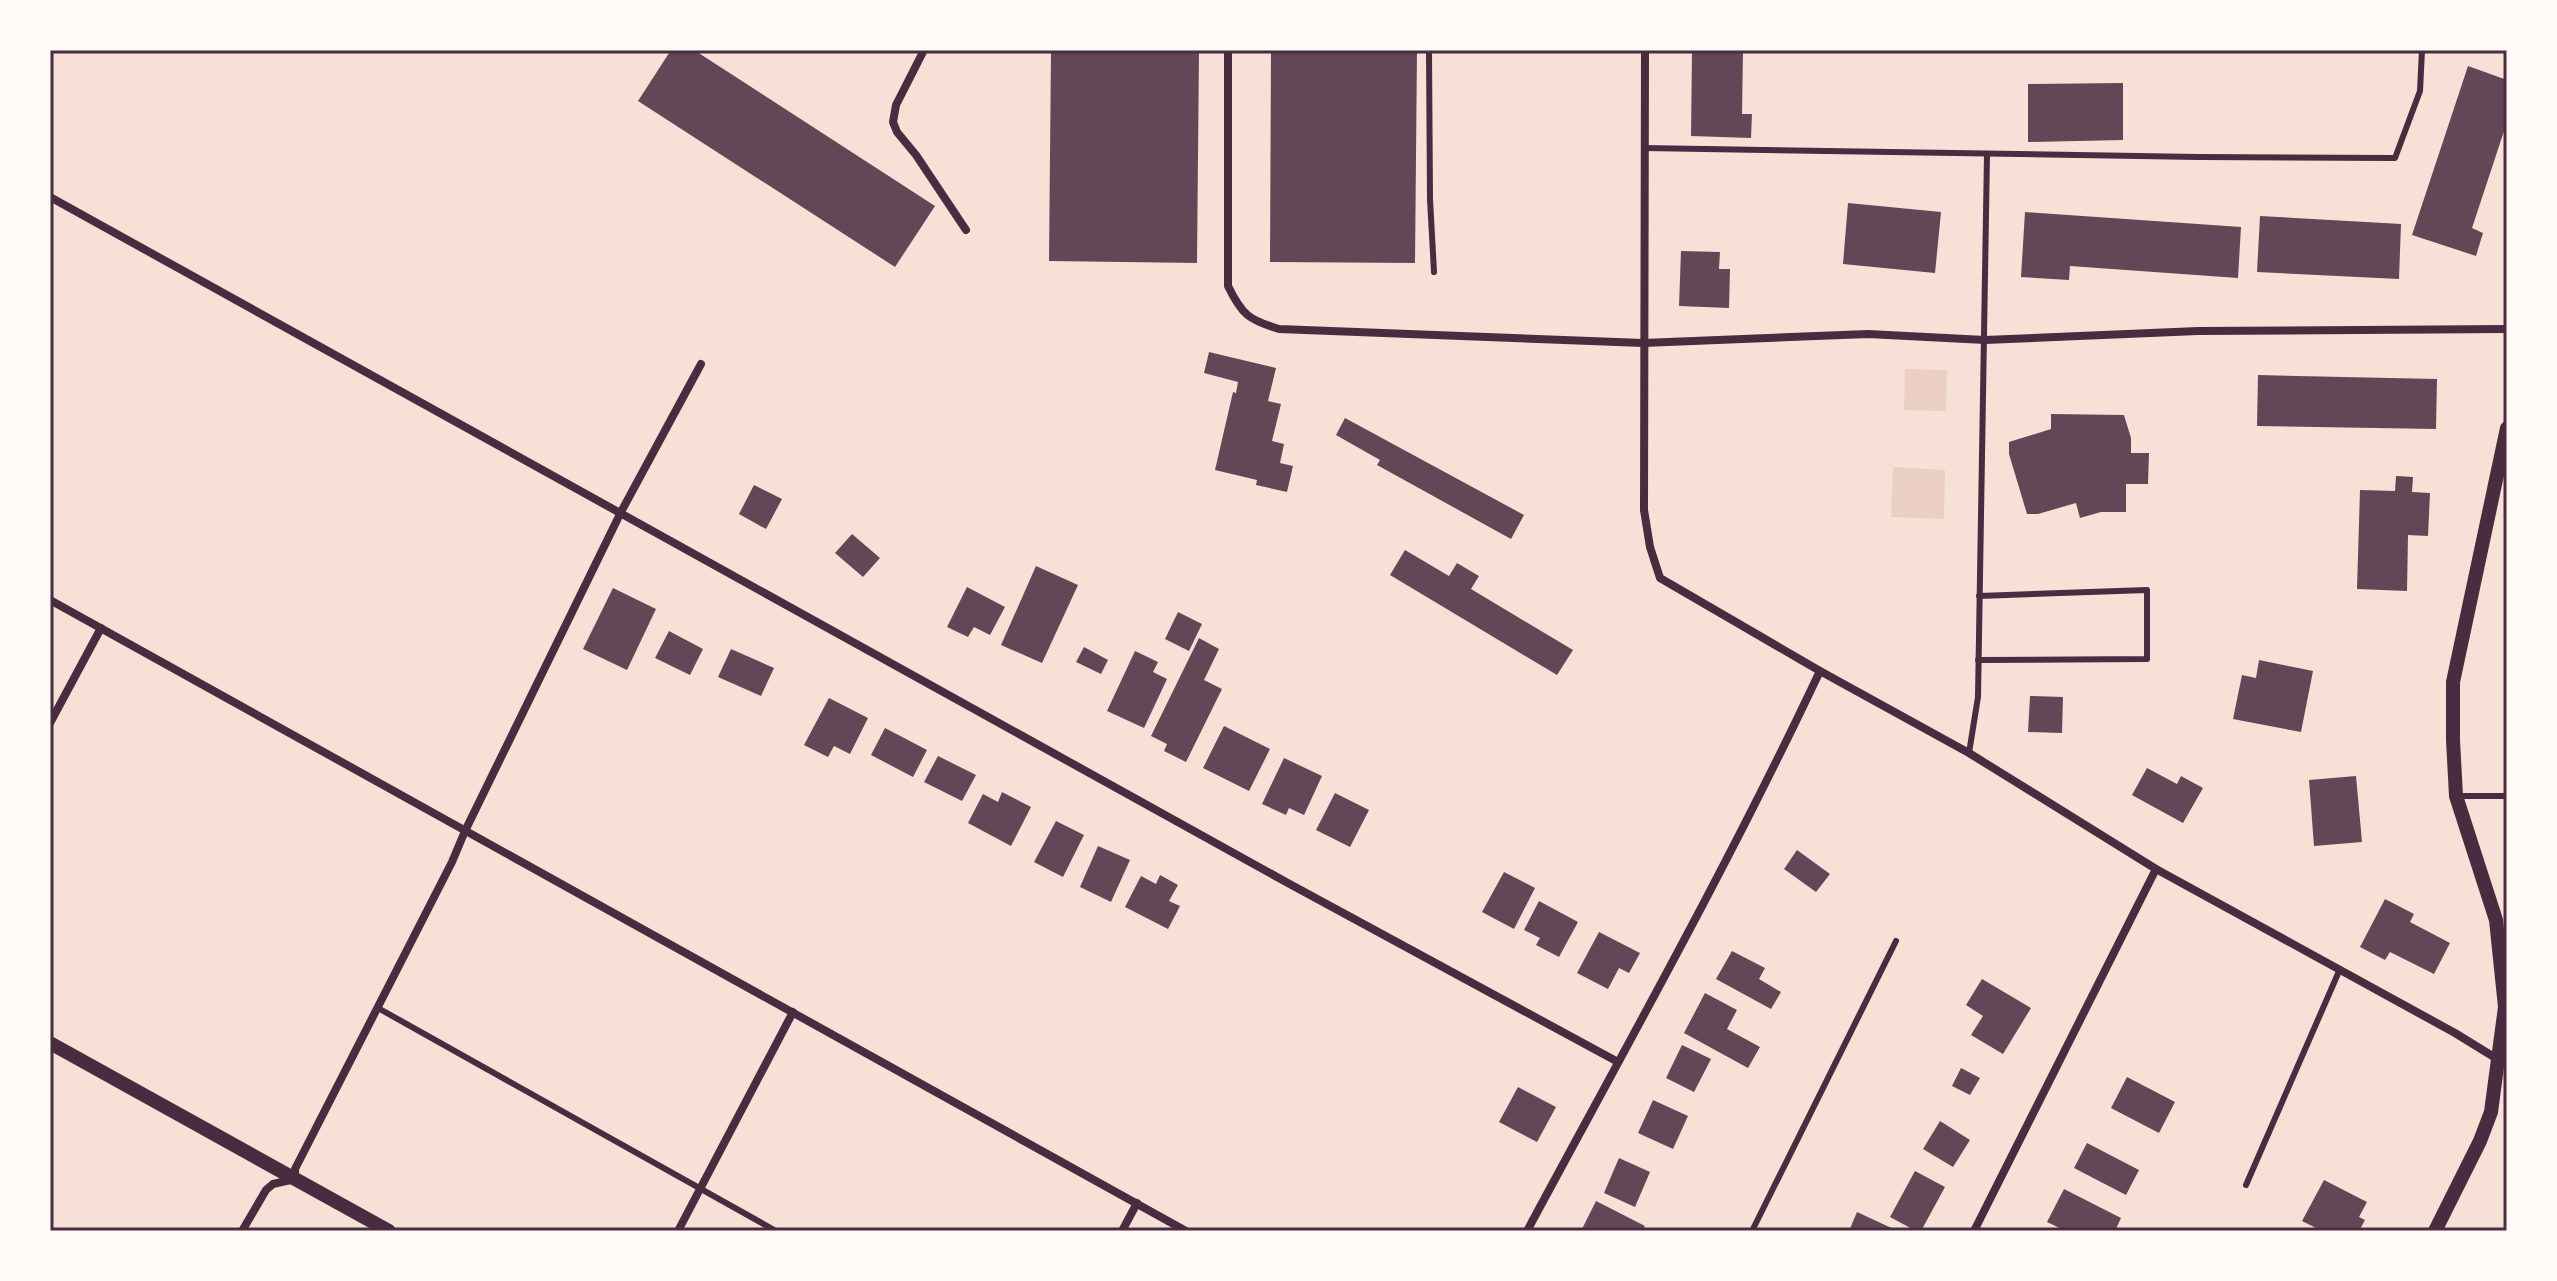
<svg xmlns="http://www.w3.org/2000/svg" width="2557" height="1281" viewBox="0 0 2557 1281" font-family="'Sofia Sans Condensed',sans-serif">
  <style>
    .green { fill: #ebcfc5 }
    .building { fill: #644757 }
    .lines { fill: none; stroke-linecap: round; stroke-linejoin: round }
    .service { stroke: #4a2c40; stroke-width: 6 }
    .minor { stroke: #4a2c40; stroke-width: 8 }
    .tertiary { stroke: #4a2c40; stroke-width: 14 }
    .neatline { fill: none; stroke: #4a2c40; stroke-width: 3 }
  </style>
  <rect width="100%" height="100%" fill="#f7e1d7"/>
  <!-- green -->
  <g class="green">
    <polygon points="1905,369 1947,370 1946,411 1904,410"/>
    <polygon points="1893,467 1945,470 1944,519 1891,517"/>
  </g>
  <!-- building -->
  <g class="building">
    <polygon points="671,50 694,50 935,206 895,267 638,101"/>
    <polygon points="1051,50 1199,50 1197,263 1049,261"/>
    <polygon points="1271,50 1417,50 1415,263 1270,262"/>
    <polygon points="1692,50 1743,50 1742,114 1752,114 1751,138 1691,136"/>
    <polygon points="2468,66 2507,80 2507,122 2472,228 2483,233 2476,256 2412,235"/>
    <polygon points="2123,83 2123,140 2028,142 2028,84"/>
    <polygon points="1848,203 1941,212 1935,273 1843,264"/>
    <polygon points="2025,212 2241,227 2238,278 2070,266 2069,280 2021,277"/>
    <polygon points="2260,216 2401,224 2399,279 2257,272"/>
    <polygon points="1681,251 1720,252 1719,269 1730,269 1729,308 1679,306"/>
    <polygon points="1209,352 1276,368 1268,401 1281,404 1272,441 1284,444 1280,463 1293,466 1287,492 1256,485 1257,480 1215,470 1233,392 1236,393 1238,382 1204,373"/>
    <polygon points="2258,375 2437,379 2436,429 2257,426"/>
    <polygon points="2051,414 2124,415 2131,438 2131,453 2149,453 2148,484 2126,484 2126,512 2101,512 2080,518 2076,503 2038,514 2027,514 2009,454 2009,442 2051,429"/>
    <polygon points="1345,418 1524,515 1511,539 1377,465 1380,460 1336,435"/>
    <polygon points="2396,476 2413,477 2412,492 2430,493 2428,536 2408,535 2407,591 2357,589 2360,490 2395,491"/>
    <polygon points="754,485 782,499 766,529 739,514"/>
    <polygon points="852,534 880,558 863,577 835,553"/>
    <polygon points="1405,550 1449,576 1457,563 1479,576 1471,589 1573,650 1557,675 1390,575"/>
    <polygon points="1036,566 1078,585 1042,663 1001,645"/>
    <polygon points="967,587 1005,607 990,635 974,627 968,637 947,627"/>
    <polygon points="613,588 656,609 627,670 583,649"/>
    <polygon points="1178,612 1202,624 1189,651 1165,639"/>
    <polygon points="669,631 703,649 690,675 655,658"/>
    <polygon points="1199,638 1219,649 1204,680 1222,689 1186,762 1164,751 1167,744 1151,736"/>
    <polygon points="1084,647 1108,660 1101,674 1076,662"/>
    <polygon points="731,649 774,668 761,696 718,677"/>
    <polygon points="1135,651 1158,662 1153,672 1167,679 1144,728 1107,711"/>
    <polygon points="2259,660 2313,671 2301,732 2233,719 2242,675 2256,678"/>
    <polygon points="2030,696 2063,697 2062,733 2028,732"/>
    <polygon points="829,698 868,718 850,754 834,746 828,757 804,745"/>
    <polygon points="1224,726 1270,749 1249,791 1203,768"/>
    <polygon points="885,728 927,750 913,777 871,755"/>
    <polygon points="938,756 976,775 962,801 924,782"/>
    <polygon points="1284,758 1322,776 1304,815 1289,808 1286,815 1262,804"/>
    <polygon points="2147,768 2177,784 2181,776 2203,788 2183,823 2132,795"/>
    <polygon points="2356,776 2362,842 2314,846 2309,780"/>
    <polygon points="1002,792 1031,807 1011,846 968,823 983,794 998,802"/>
    <polygon points="1335,793 1369,810 1350,847 1316,830"/>
    <polygon points="1056,821 1084,835 1063,877 1034,862"/>
    <polygon points="1098,846 1130,860 1111,902 1080,887"/>
    <polygon points="1797,850 1830,874 1816,892 1784,869"/>
    <polygon points="1504,872 1535,888 1514,929 1482,912"/>
    <polygon points="1160,875 1178,885 1169,901 1180,906 1168,929 1125,907 1141,876 1156,884"/>
    <polygon points="2385,899 2414,914 2410,922 2450,943 2434,974 2390,952 2385,960 2360,947"/>
    <polygon points="1539,901 1578,922 1559,957 1536,945 1540,938 1524,930"/>
    <polygon points="1599,932 1640,953 1629,973 1619,968 1608,989 1577,973"/>
    <polygon points="1732,951 1765,968 1759,979 1781,992 1771,1009 1716,979"/>
    <polygon points="1982,979 2031,1008 2003,1054 1971,1035 1983,1016 1966,1005"/>
    <polygon points="1705,993 1737,1010 1727,1029 1760,1047 1748,1068 1684,1033"/>
    <polygon points="1682,1045 1711,1059 1694,1092 1666,1078"/>
    <polygon points="1961,1068 1980,1078 1970,1095 1952,1086"/>
    <polygon points="2127,1077 2175,1102 2159,1133 2111,1108"/>
    <polygon points="1518,1087 1556,1107 1537,1142 1499,1122"/>
    <polygon points="1653,1100 1688,1116 1673,1149 1638,1133"/>
    <polygon points="1940,1121 1970,1140 1953,1167 1923,1149"/>
    <polygon points="2087,1143 2139,1170 2126,1195 2074,1168"/>
    <polygon points="1619,1158 1650,1172 1635,1207 1604,1193"/>
    <polygon points="1915,1171 1945,1187 1921,1231 1916,1231 1890,1217"/>
    <polygon points="2324,1180 2367,1202 2359,1217 2365,1220 2359,1231 2322,1231 2302,1221"/>
    <polygon points="2064,1189 2121,1218 2115,1231 2066,1231 2047,1222"/>
    <polygon points="1596,1201 1645,1226 1642,1231 1581,1231"/>
    <polygon points="1857,1212 1898,1231 1849,1231"/>
  </g>
  <g class="lines">
    <!-- service -->
    <g class="service">
      <polyline points="1429,50 1430,199 1434,272"/>
      <polyline points="1644,148 2199,157 2395,158 2420,91 2422,50"/>
      <polyline points="1978,660 2147,659 2147,590 1979,596"/>
      <polyline points="1969,753 1978,697 1987,154"/>
      <polyline points="2456,796 2507,796"/>
      <polyline points="378,1008 776,1231"/>
      <polyline points="2246,1185 2340,969"/>
      <polyline points="1752,1231 1896,941"/>
    </g>
    <!-- minor -->
    <g class="minor">
      <polyline points="924,50 896,105 893,122 897,132 916,155 966,230"/>
      <path d="M1228,50V286C1242,315 1249,320 1279,329L1643,343L1868,334L1985,340L2198,331L2507,329"/>
      <polyline points="1645,50 1644,510 1650,547 1660,578 1820,671 1969,753 2156,869 2455,1033 2507,1065"/>
      <polyline points="50,197 1286,882 1618,1062"/>
      <polyline points="50,600 1186,1231"/>
      <polyline points="50,723 101,628"/>
      <polyline points="242,1231 266,1190 273,1184 295,1179 295,1169 452,862 465,831 621,512 701,364"/>
      <polyline points="678,1231 793,1012"/>
      <polyline points="1122,1231 1137,1203"/>
      <path d="M1527,1231C1627,1045 1730,862 1820,671"/>
      <polyline points="1974,1231 2156,869"/>
    </g>
    <!-- tertiary -->
    <g class="tertiary">
      <polyline points="50,1043 389,1231"/>
      <polyline points="2435,1231 2480,1141 2491,1112 2505,1007 2496,920 2456,796 2453,740 2453,682 2507,428"/>
    </g>
  </g>
  <!-- border -->
  <rect width="2557" height="1281" fill="none" stroke="#fffaf5" stroke-width="104"/>
  <rect x="52" y="52" width="2453" height="1177" class="neatline"/>
</svg>
